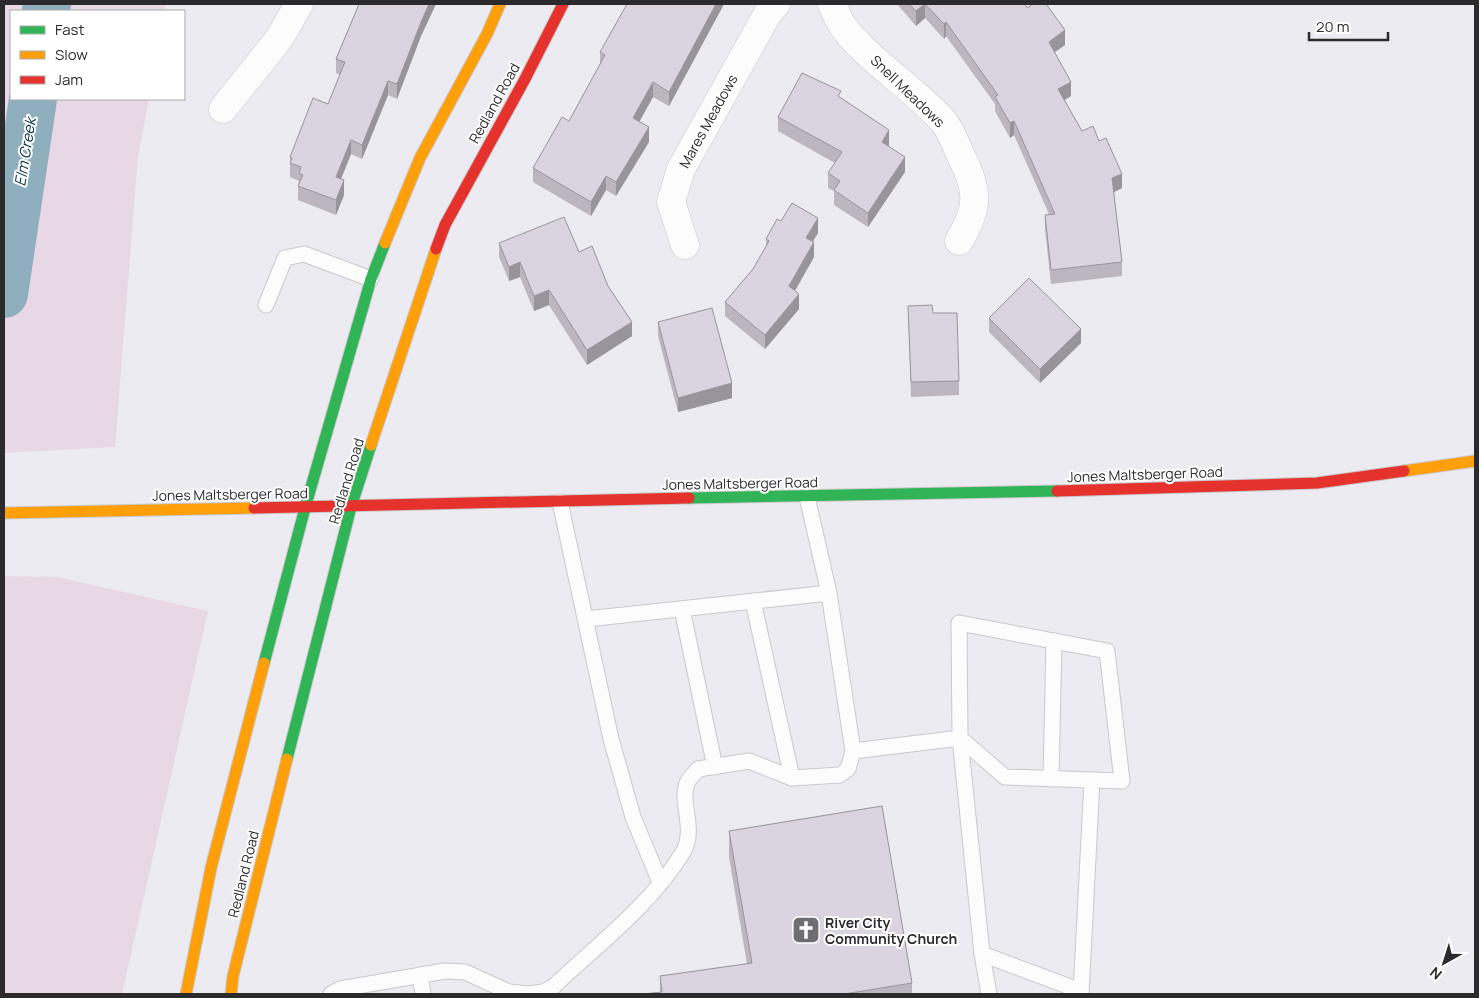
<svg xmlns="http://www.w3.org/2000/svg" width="1479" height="998" viewBox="0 0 1479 998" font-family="Manrope,sans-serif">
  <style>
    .green { fill: #e8d8e5 }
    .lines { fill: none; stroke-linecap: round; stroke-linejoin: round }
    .river { stroke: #8fafbf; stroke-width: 48 }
    .lane-casing { stroke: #c9c9cd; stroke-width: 17 }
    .street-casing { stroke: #c9c9cd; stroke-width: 29 }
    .fast-casing { stroke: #c9c9cd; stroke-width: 13 }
    .slow-casing { stroke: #c9c9cd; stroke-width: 13 }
    .jam-casing { stroke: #c9c9cd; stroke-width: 13 }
    .lane { stroke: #fcfcfd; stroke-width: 15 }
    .street { stroke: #fcfcfd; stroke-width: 28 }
    .fast { stroke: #30b455; stroke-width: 11 }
    .slow { stroke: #ff9f0a; stroke-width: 11 }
    .jam { stroke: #e5322d; stroke-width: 11 }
    .wall { fill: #bbb6c0 }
    .shaded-wall { fill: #98949c }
    .building { fill: #d9d4df; stroke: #98949c }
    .labels { text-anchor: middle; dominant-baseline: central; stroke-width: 4; stroke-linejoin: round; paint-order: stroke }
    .street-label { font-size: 14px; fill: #2b2b2e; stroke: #fff }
    .poi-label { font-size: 14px; font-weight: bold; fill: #2b2b2e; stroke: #fff; text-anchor: start }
    .water-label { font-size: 15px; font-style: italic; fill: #032f3f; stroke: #fff }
  </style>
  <rect width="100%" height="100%" fill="#ebebf1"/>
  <!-- green -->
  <g class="green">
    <polygon points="4,4 166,4 164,11 11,11 11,99 149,99 138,156 115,447 4,453"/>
    <polygon points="4,576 57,577 208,611 122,994 4,994"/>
  </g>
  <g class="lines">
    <!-- river -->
    <g class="river">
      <polyline points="46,11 47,4"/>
      <polyline points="4,294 33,99"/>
    </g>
    <defs>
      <g id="lane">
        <polyline points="266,305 285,258 304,254 371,279"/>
        <polyline points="560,502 611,739 633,817 660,882"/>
        <polyline points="753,601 792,778"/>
        <polyline points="682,609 715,767"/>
        <polyline points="586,619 829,593"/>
        <polyline points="960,738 982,954 989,994"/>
        <polyline points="853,751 960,738 959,623 1107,651 1122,781 1005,777 960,738"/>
        <polyline points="1051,779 1054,641"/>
        <polyline points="982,954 1081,991"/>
        <polyline points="420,975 423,994"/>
        <path d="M331,994L340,989L445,971L465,972L509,992L529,994L543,992L553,987C597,945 652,904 683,852C697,828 678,801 688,781C691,777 695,773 698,769L749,761L792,778L840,775L848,769L853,751L829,593L807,497"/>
        <polyline points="1081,994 1092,780"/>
      </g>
      <g id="street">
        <path d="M832,4C835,10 838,19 842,25C867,60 914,88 944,122C951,131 956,145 961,156C979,191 979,208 959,241"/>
        <polyline points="223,109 279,39 299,4"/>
        <polyline points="685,245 671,202 681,169 768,13 776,4"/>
      </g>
      <g id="fast">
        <polyline points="689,498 1057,491"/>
        <polyline points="264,663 305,508 371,279 385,243"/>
        <polyline points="287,759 351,507 371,445"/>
      </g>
      <g id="slow">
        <polyline points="385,243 420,158 487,34 500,4"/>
        <polyline points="371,445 436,249"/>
        <polyline points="1404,471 1475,461"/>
        <polyline points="4,513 254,508"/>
        <polyline points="186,994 211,868 264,663"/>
        <polyline points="231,994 233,976 287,759"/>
      </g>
      <g id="jam">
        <polyline points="436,249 445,225 525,79 563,4"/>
        <polyline points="1057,491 1317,483 1404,471"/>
        <polyline points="254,508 689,498"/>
      </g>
    </defs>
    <!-- lane casing -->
    <use href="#lane" class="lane-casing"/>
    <!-- street casing -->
    <use href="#street" class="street-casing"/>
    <!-- fast casing -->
    <use href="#fast" class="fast-casing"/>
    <!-- slow casing -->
    <use href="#slow" class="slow-casing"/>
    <!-- jam casing -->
    <use href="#jam" class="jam-casing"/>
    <!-- lane -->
    <use href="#lane" class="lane"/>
    <!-- street -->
    <use href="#street" class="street"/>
    <!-- fast -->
    <use href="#fast" class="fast"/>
    <!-- slow -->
    <use href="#slow" class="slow"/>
    <!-- jam -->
    <use href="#jam" class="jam"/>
  </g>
  <!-- wall -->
  <g class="wall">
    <polygon points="359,4 436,4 421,36 397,99 388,95 362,159 351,154 341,179 344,195 336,215 298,200 298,186 299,181 290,177 290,157 328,104 340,75 336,73 336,59"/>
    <polygon points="724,4 669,106 653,97 639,122 649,142 616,196 606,190 591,216 533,182 533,168 569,121 600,64 600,52"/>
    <polygon points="897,4 1025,4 1027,8 1065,45 1055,52 1071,96 1064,100 1082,131 1122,188 1114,192 1122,262 1122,276 1051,284 1045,229 1045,215 1049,214 1014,135 1010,138 995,111 995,104 946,36 944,39 925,18 916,26"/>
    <polygon points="841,98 889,145 888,146 905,172 868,227 834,205 834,191 828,188 828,173 835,163 778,131 778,117"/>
    <polygon points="781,221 818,233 813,241 814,257 795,291 799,309 765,349 725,316 725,302 753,269 766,247 766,239"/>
    <polygon points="499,243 579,252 608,286 632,336 587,365 549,305 534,311 520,277 509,281 499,257"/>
    <polygon points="908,306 933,313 959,381 959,395 911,397"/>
    <polygon points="989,318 1081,343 1040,383 989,332"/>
    <polygon points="658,322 732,398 678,412 658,336"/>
    <polygon points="729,831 912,983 912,994 643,994 660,992 660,976 747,964 729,857"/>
  </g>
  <!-- shaded-wall -->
  <g class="shaded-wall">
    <polygon points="429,4 436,4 421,36 397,99 397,84 421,22"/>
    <polygon points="716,4 724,4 669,106 669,92"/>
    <polygon points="925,4 925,18 916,26 916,11"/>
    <polygon points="946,22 946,36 944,39 944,24"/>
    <polygon points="1065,30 1065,45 1049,56 1049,42"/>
    <polygon points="388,81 388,95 362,159 362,145"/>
    <polygon points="653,82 653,97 633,133 633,118"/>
    <polygon points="1071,82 1071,96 1058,104 1058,89"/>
    <polygon points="1014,121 1014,135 1010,138 1010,123"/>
    <polygon points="649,127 649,142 616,196 616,182"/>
    <polygon points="889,130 889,145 882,156 882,142"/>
    <polygon points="351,140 351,154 336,191 336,177"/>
    <polygon points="905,157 905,172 868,227 868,213"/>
    <polygon points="1122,174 1122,188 1112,193 1112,178"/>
    <polygon points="606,176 606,190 591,216 591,202"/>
    <polygon points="344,180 344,195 336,215 336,200"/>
    <polygon points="818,218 818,233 806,252 806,238"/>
    <polygon points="814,242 814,257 789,301 789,286"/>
    <polygon points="520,262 520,277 509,281 509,267"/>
    <polygon points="549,290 549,305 534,311 534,296"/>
    <polygon points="799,294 799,309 765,349 765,335"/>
    <polygon points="632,322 632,336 587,365 587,350"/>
    <polygon points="1081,329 1081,343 1040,383 1040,369"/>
    <polygon points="732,383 732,398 678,412 678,398"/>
  </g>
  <!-- building -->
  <g class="building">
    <polygon points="359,4 429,4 421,22 397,84 388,81 362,145 351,140 336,177 344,180 336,200 298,186 303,175 299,173 301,167 290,163 292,158 290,157 313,98 328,104 345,62 336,59"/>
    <polygon points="627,4 716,4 669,92 653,82 633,118 649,127 616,182 606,176 591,202 533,168 562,117 569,121 605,55 600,52"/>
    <polygon points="909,4 925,4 916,11"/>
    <polygon points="925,4 1025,4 1027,8 1033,4 1046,4 1065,30 1049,42 1071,82 1058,89 1082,131 1093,126 1099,141 1106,138 1122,174 1112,178 1122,262 1051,270 1045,215 1055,214 1014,121 1010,123 995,97 998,95 946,22 944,24"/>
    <polygon points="802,73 841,91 838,96 889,130 882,142 905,157 868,213 834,190 840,181 828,173 842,152 778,117"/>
    <polygon points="792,203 818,218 806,238 814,242 789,286 799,294 765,335 725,302 753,269 769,241 766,239 777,219 781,221"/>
    <polygon points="564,217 579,252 592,246 608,286 632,322 587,350 549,290 534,296 520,262 509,267 499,243"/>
    <polygon points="1029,278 1081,329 1040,369 989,318"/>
    <polygon points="932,305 933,313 957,313 959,381 911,382 908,306"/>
    <polygon points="712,308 732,383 678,398 658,322"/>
    <polygon points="882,806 912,983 844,994 643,994 662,992 660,976 752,963 729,831"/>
  </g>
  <!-- icons -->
  <defs>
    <symbol id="church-square" viewBox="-11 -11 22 22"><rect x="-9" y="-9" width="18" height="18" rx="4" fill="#6e6e72" stroke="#fff"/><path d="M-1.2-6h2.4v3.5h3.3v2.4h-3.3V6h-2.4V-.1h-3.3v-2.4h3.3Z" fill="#fff"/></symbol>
  </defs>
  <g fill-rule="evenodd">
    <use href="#church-square" x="790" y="914" width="32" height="32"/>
  </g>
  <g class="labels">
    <!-- street labels -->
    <g class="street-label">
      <text transform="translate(908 91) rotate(44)">Snell Meadows</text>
      <text transform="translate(494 103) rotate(-61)">Redland Road</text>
      <text transform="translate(708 121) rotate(-61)">Mares Meadows</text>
      <text transform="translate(1145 474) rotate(-2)">Jones Maltsberger Road</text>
      <text transform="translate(346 481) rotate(-73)">Redland Road</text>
      <text transform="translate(740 483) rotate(-1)">Jones Maltsberger Road</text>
      <text transform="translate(230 494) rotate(-1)">Jones Maltsberger Road</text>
      <text transform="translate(243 874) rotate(-76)">Redland Road</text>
    </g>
    <!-- poi labels -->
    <g class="poi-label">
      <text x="825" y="922">River City<tspan x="825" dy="16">Community Church</tspan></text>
    </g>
    <!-- water labels -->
    <g class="water-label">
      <text transform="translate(25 152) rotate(-81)">Elm Creek</text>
    </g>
  </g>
  <!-- border -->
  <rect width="1479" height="998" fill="none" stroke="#2b2b2e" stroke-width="10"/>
  <!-- legend -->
  <rect x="10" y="10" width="175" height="90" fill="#ffffff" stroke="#aaaaab"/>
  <rect x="20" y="26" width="25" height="8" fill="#30b455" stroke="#aaaaab"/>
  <text x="55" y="35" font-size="15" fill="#2b2b2e">Fast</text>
  <rect x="20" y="51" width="25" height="8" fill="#ff9f0a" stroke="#aaaaab"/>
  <text x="55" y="60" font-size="15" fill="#2b2b2e">Slow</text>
  <rect x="20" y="76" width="25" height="8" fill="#e5322d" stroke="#aaaaab"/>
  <text x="55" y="85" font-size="15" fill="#2b2b2e">Jam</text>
  <!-- north arrow -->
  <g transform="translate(1444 963) rotate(219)" stroke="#ffffff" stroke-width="4" paint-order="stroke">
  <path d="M0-4L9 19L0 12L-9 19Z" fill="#2b2b2e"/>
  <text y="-8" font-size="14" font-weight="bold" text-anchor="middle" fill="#2b2b2e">N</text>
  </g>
  <!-- scale -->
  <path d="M1309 32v8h79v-8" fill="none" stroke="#2b2b2e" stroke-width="2.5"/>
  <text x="1316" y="32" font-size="15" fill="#2b2b2e" stroke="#ffffff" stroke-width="4" paint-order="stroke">20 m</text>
</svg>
